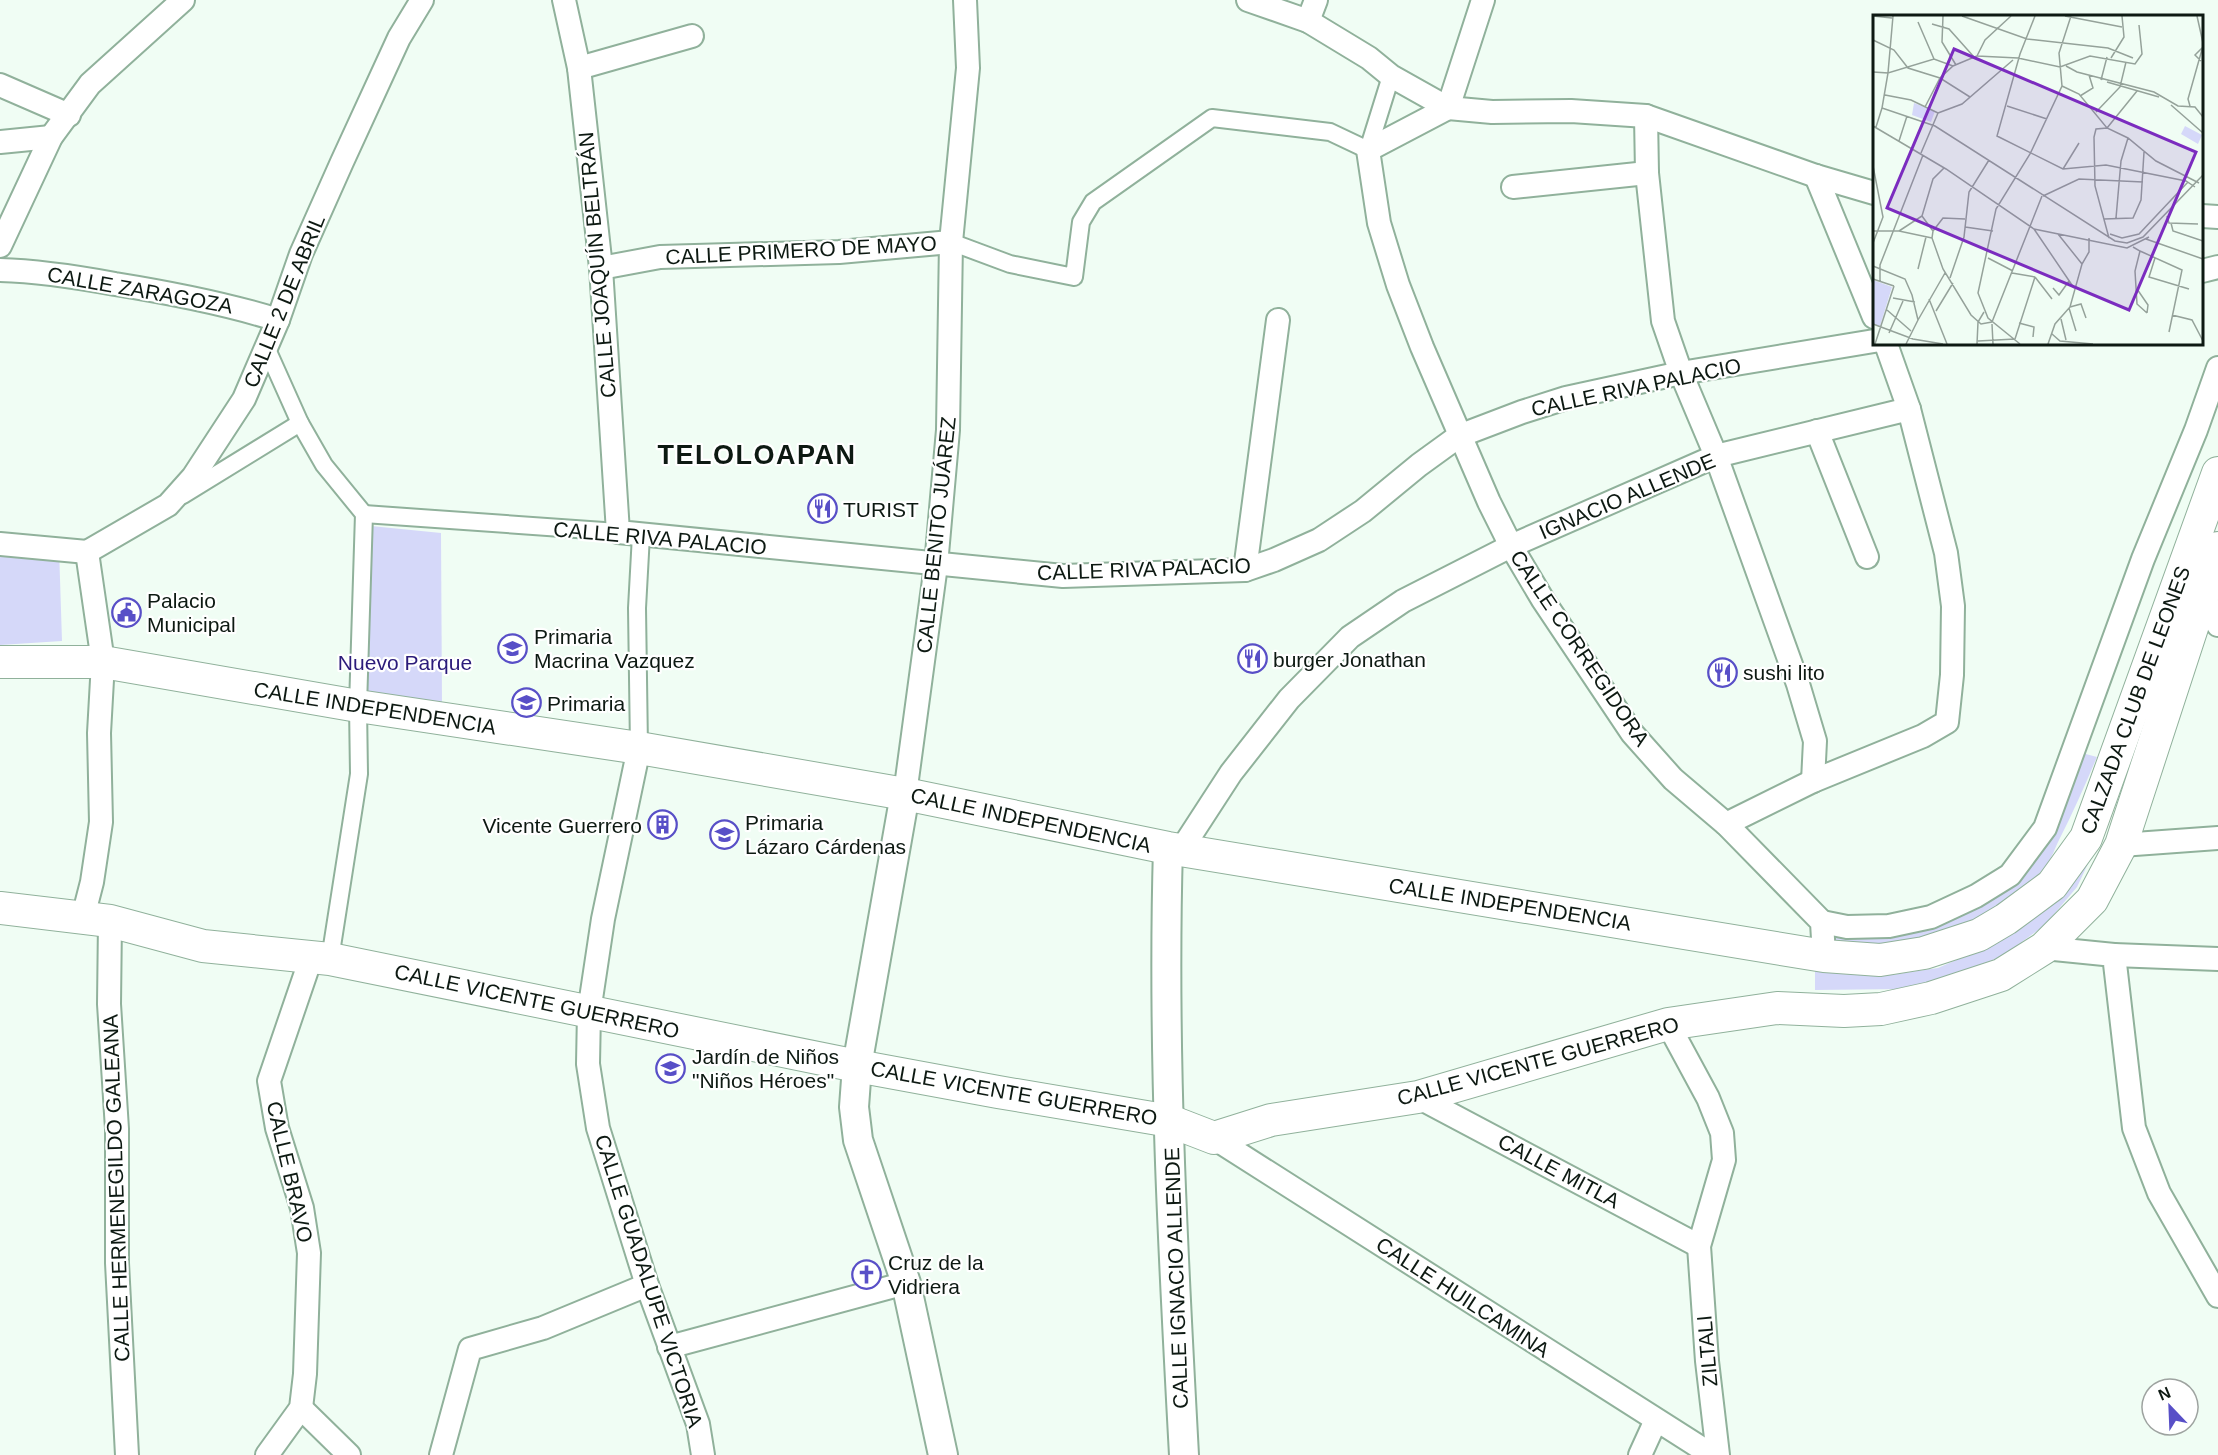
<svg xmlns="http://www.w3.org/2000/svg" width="2218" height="1455" viewBox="0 0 2218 1455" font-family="Arial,sans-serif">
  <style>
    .green { fill: #d5d8f9 }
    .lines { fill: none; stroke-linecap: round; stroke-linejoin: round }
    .pedestrian-casing { stroke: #90b19b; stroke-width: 20 }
    .minor-casing { stroke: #90b19b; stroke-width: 26 }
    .tertiary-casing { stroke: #90b19b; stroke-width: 32 }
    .secondary-casing { stroke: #90b19b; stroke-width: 34 }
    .pedestrian { stroke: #fff; stroke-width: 16 }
    .minor { stroke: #fff; stroke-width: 22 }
    .tertiary { stroke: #fff; stroke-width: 28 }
    .secondary { stroke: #fff; stroke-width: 32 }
    .labels { text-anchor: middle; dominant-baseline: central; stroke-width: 4.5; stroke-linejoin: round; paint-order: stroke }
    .street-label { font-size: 21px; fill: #0d1912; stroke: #fff }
    .poi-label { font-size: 21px; fill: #0d1912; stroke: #fff; text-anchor: start }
    .park-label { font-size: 21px; fill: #2b1b7a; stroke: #fff }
    .district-label { font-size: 27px; font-weight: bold; letter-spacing: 1.5px; fill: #0d1912; stroke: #fff }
    .inset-road { fill: none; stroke: #95a29a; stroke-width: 1.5 }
    .view { fill: #7b2cbf; fill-opacity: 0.15; stroke: #7b2cbf; stroke-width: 3 }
    .inset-edge { fill: none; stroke: #0d1912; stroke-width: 3 }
  </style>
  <rect width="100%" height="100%" fill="#f0fdf4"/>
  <!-- green -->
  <g class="green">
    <polygon points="371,526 441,533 442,706 366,692"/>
    <polygon points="59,548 62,641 0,645 0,550"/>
    <polygon points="2150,697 2111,815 2077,887 2045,925 2004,955 1956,976 1902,989 1815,990 1815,966 1839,974 1891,975 1938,968 1995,943 2031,919"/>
    <path d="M2082,753L2097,757C2085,785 2073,813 2059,840C2055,848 2052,858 2046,865C2000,930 1909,953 1833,944L1828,936L1960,915L1995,898L2027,869Z"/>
  </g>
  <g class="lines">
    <defs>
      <g id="pedestrian">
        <polyline points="951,242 1010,264 1074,277 1081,222 1093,202 1212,118 1330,132 1368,150 1391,76"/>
        <polyline points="266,347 300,423 324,465 364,514 358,706 359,774 330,959"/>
        <polyline points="183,495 300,423"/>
        <polyline points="364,514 618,532"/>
        <polyline points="639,748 637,608 641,535"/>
      </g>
      <g id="minor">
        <polyline points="564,0 579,68 601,268 618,532 1063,576 1245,570 1274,560 1319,540 1363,511 1419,465 1459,436 1522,412 1566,398 1681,373 1874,341"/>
        <polyline points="1248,0 1308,21 1369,58 1391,76 1448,108 1492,112 1571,111 1646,116 1816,176 1874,193"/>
        <polyline points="1483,0 1448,108 1368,150 1379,223 1398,285 1422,347 1489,502 1511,546 1543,600 1632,733 1673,779 1726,824 1822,922 1824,956"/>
        <polyline points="1308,21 1316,0"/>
        <polyline points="579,68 692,36"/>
        <polyline points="0,85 69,115"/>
        <polyline points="1646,116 1647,173 1663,321 1681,373 1716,456 1798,684 1815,741 1813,781"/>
        <polyline points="0,142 51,137"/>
        <polyline points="1816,176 1874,317"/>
        <polyline points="1513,187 1647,173"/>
        <polyline points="2202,216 2218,217"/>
        <polyline points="0,246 51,137 90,84 183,0"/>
        <polyline points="601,268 660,257 839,252 951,242"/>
        <path d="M0,270C39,271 77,277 115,284C171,293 224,303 278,320"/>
        <polyline points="2202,271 2218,267"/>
        <polyline points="1817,431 1867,557"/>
        <polyline points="0,544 87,552"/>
        <polyline points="87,552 168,505 193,477 244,399 278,320 301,254 342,162 399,38 422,0"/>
        <polyline points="1245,570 1278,320"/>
        <polyline points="2202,593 2218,625"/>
        <polyline points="639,748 603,919 589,1012 588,1064 598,1128 647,1285 698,1424 703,1455"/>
        <polyline points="905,794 936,565 948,430 951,242 968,68 965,0"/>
        <polyline points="1726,824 1813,781 1923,736 1947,722 1952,675 1953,606 1946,553 1909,409 1886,344"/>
        <polyline points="2121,845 2218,838"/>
        <polyline points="1181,850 1231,773 1289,699 1350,637 1403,601 1511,546 1716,456 1909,409"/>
        <polyline points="83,917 92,882 101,822 99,733 103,662 87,552"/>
        <polyline points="110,921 109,1004 117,1129 117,1263 127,1455"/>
        <polyline points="1822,922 1847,927 1889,926 1931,917 1976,896 2010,875 2045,828 2143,559 2196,430 2218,368"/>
        <polyline points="2044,948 2114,955 2134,1128 2159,1193 2218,1296"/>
        <polyline points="2114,955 2218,959"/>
        <polyline points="1668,1024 1708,1098 1722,1133 1724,1160 1699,1246 1707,1361 1718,1455"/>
        <polyline points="1418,1097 1699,1246"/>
        <polyline points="1214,1138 1712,1455"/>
        <polyline points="669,1347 906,1283"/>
        <polyline points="301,1408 349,1455"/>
        <polyline points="267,1455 301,1408 305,1374 309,1253 302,1208 277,1128 269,1081 311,958"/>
        <polyline points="441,1455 470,1349 543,1328 647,1285"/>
        <polyline points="1640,1455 1656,1420"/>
      </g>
      <g id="tertiary">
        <polyline points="905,794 857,1066 854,1107 858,1140 906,1283 943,1455"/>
        <path d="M1168,848C1162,1050 1173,1253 1184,1455"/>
      </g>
      <g id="secondary">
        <polyline points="0,662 103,662 358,706 639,748 905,794 1168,848 1824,956 1880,960 1924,953 1979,935 2006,919 2052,885 2086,838 2218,473"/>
        <polyline points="0,908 110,921 203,946 330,959 857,1066 998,1092 1170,1121 1214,1138 1271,1120 1418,1097 1668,1024 1777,1008 1844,1011 1881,1009 1931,998 2001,975 2044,948 2092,900 2121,845 2218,548"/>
      </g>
    </defs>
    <!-- pedestrian casing -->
    <use href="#pedestrian" class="pedestrian-casing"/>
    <!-- minor casing -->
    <use href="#minor" class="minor-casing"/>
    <!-- tertiary casing -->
    <use href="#tertiary" class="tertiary-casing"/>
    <!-- secondary casing -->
    <use href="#secondary" class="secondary-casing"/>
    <!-- pedestrian -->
    <use href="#pedestrian" class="pedestrian"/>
    <!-- minor -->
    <use href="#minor" class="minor"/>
    <!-- tertiary -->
    <use href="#tertiary" class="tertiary"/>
    <!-- secondary -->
    <use href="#secondary" class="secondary"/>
  </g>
  <!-- icons -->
  <defs>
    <symbol id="restaurant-ring" viewBox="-11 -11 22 22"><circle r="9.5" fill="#fff" stroke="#584fc7" stroke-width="1.5"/><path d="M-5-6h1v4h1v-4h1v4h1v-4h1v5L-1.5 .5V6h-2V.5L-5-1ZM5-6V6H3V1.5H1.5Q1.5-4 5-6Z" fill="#584fc7"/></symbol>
    <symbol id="civic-ring" viewBox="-11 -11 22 22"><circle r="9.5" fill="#fff" stroke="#584fc7" stroke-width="1.5"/><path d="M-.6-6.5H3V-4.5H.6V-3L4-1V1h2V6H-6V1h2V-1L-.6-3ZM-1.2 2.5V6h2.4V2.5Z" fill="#584fc7"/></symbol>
    <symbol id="school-ring" viewBox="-11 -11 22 22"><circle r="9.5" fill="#fff" stroke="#584fc7" stroke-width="1.5"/><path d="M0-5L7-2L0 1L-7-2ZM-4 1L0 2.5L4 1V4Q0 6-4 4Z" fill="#584fc7"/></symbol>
    <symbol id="building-ring" viewBox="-11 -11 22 22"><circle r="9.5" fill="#fff" stroke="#584fc7" stroke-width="1.5"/><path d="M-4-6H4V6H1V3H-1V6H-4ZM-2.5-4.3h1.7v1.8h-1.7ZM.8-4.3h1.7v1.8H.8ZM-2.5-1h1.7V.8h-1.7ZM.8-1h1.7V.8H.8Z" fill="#584fc7"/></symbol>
    <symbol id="church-ring" viewBox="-11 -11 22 22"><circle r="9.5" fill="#fff" stroke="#584fc7" stroke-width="1.5"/><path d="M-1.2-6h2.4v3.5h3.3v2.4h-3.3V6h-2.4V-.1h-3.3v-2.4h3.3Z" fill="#584fc7"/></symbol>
  </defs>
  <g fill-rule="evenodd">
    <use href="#restaurant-ring" x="806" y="492" width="33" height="33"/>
    <use href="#civic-ring" x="110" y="596" width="33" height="33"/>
    <use href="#school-ring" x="496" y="632" width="33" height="33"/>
    <use href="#restaurant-ring" x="1236" y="642" width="33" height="33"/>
    <use href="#restaurant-ring" x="1706" y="656" width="33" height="33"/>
    <use href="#school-ring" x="510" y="686" width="33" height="33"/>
    <use href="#building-ring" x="646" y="808" width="33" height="33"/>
    <use href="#school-ring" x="708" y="818" width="33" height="33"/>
    <use href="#school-ring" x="654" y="1052" width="33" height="33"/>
    <use href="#church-ring" x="850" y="1258" width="33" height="33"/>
  </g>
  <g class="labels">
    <!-- street labels -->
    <g class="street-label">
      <text transform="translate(801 250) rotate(-3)">CALLE PRIMERO DE MAYO</text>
      <text transform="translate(597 265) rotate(-95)">CALLE JOAQUÍN BELTRÁN</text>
      <text transform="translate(140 290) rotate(10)">CALLE ZARAGOZA</text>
      <text transform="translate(284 301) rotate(-68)">CALLE 2 DE ABRIL</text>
      <text transform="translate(1636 387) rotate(-12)">CALLE RIVA PALACIO</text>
      <text transform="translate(1627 496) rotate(-23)">IGNACIO ALLENDE</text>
      <text transform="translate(936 535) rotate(-84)">CALLE BENITO JUÁREZ</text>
      <text transform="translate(660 538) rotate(5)">CALLE RIVA PALACIO</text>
      <text transform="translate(1144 569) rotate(-2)">CALLE RIVA PALACIO</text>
      <text transform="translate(1580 648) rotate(56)">CALLE CORREGIDORA</text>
      <text transform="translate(2135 700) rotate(-70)">CALZADA CLUB DE LEONES</text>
      <text transform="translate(375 708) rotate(9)">CALLE INDEPENDENCIA</text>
      <text transform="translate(1031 820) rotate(12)">CALLE INDEPENDENCIA</text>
      <text transform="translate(1510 904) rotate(9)">CALLE INDEPENDENCIA</text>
      <text transform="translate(537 1001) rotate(12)">CALLE VICENTE GUERRERO</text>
      <text transform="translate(1538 1061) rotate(-15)">CALLE VICENTE GUERRERO</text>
      <text transform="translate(1014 1093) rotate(10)">CALLE VICENTE GUERRERO</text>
      <text transform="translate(1559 1171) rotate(28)">CALLE MITLA</text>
      <text transform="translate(290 1172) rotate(77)">CALLE BRAVO</text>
      <text transform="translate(116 1188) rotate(-92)">CALLE HERMENEGILDO GALEANA</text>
      <text transform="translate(1176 1278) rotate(-92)">CALLE IGNACIO ALLENDE</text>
      <text transform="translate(649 1281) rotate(72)">CALLE GUADALUPE VICTORIA</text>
      <text transform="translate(1463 1297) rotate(33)">CALLE HUILCAMINA</text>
      <text transform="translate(1707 1351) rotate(-95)">ZILTALI</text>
    </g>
    <!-- poi labels -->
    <g class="poi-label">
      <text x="843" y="509">TURIST</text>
      <text x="147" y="600">Palacio<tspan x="147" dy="24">Municipal</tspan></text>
      <text x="534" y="636">Primaria<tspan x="534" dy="24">Macrina Vazquez</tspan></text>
      <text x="1273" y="659">burger Jonathan</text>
      <text x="1743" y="672">sushi lito</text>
      <text x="547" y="703">Primaria</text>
      <text x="745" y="822">Primaria<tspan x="745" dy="24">Lázaro Cárdenas</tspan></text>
      <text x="642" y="825" text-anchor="end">Vicente Guerrero</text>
      <text x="692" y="1056">Jardín de Niños<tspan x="692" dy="24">"Niños Héroes"</tspan></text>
      <text x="888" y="1262">Cruz de la<tspan x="888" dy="24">Vidriera</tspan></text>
    </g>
    <!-- park labels -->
    <g class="park-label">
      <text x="405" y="662">Nuevo Parque</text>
    </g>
    <!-- district labels -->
    <g class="district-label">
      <text x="757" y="455">TELOLOAPAN</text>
    </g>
  </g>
  <!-- overview -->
  <g transform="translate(1873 15)">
    <rect width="330" height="330" fill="#f0fdf4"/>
    <path d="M41,88L62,96L58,107L39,100ZM312,111L329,120L325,129L308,119ZM0,265L19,272L7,311L0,309Z" fill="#d5d8f9"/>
    <path class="inset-road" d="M0,1L19,3M20,1L15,58L61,44L80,51M70,1L69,27L83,50M89,1L154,24L235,33L260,43M162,1L147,39L124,121L190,154L233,150L313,166L322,172M192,1L249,12M324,1L330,28M45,7L61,44M59,9L76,14L101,42M0,25L21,35L35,53L67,63L97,82M104,41L145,43L187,52L217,41L262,49L269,39L266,10M238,43L251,22L249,1M328,46L322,40L329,33M193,51L204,57L281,77L305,91L322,92L330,102M0,57L15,58L9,93L62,111L242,226L254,228L270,222L330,160M228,65L234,42M234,67L286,82M189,71L206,79L234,113L255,123L283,146L326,168M12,80L38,85L65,98M207,81L220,73L216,60M298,90L330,118M134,91L174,104M317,91L315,84L330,31M52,92L67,63L80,51L104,41L112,25L138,1M223,97L247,72L253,47M65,98L89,89L140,45M0,111L73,154L161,214L254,233L276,222M3,112L9,93M26,126L34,101M48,138L65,98M0,151L10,202L0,228M190,154L206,128M170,181L206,164L270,167M49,201L60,216L59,223L70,254L98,300L108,309L119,307M294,201L296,208L325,209M243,203L248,146L255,123M231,204L260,203L268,185L271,137M298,208L300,216L330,226M92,212L120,216M161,214L201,273M0,216H26L59,223M26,216L49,201L60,164L71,153M60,216L70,203L92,204M185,219L209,249M237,219L249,223L266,219L315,167M236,223L222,171L221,122L223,114L234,113L264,76M273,224L330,244M260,232L267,236L262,256L264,289L274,298M267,236L309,255L296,317M115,243L140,256M282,243L276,262L316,274M0,251L32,264L39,280L45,305L33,329M45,254L53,222M139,258L162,262M162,262L179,284M77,263L91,222L96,177L116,145M0,264L21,271M7,266V250L50,140M180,273L186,280L196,266M264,274L275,290L274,298M20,283L42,287M56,284L74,329M197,292L208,289L213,303M196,293L203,316M14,295L38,316M63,296L80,268M299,300L319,305L330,326M188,304L193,325M45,305L72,258M119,307L169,181M146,308L161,312L160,322M0,309L40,324L70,329M119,309L120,329M16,318L30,286M179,319L187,326L220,329M142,324L162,262M105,326L142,324M2,329L21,271M104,329L105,307L111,297M147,329L115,303L105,278L123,194L157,139L189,71L186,38L198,1M175,329L182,309L197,292L209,249L216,237V223"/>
    <path class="view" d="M81,34L323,137L256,295L14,193Z"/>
    <rect width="330" height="330" class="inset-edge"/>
  </g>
  <!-- north arrow -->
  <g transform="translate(2170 1407) rotate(337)"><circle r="28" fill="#ffffff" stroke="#9ea3a0" stroke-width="1.5"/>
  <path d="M0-4.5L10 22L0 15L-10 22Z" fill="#584fc7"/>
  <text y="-9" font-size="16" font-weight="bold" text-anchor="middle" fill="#0d1912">N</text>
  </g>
</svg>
